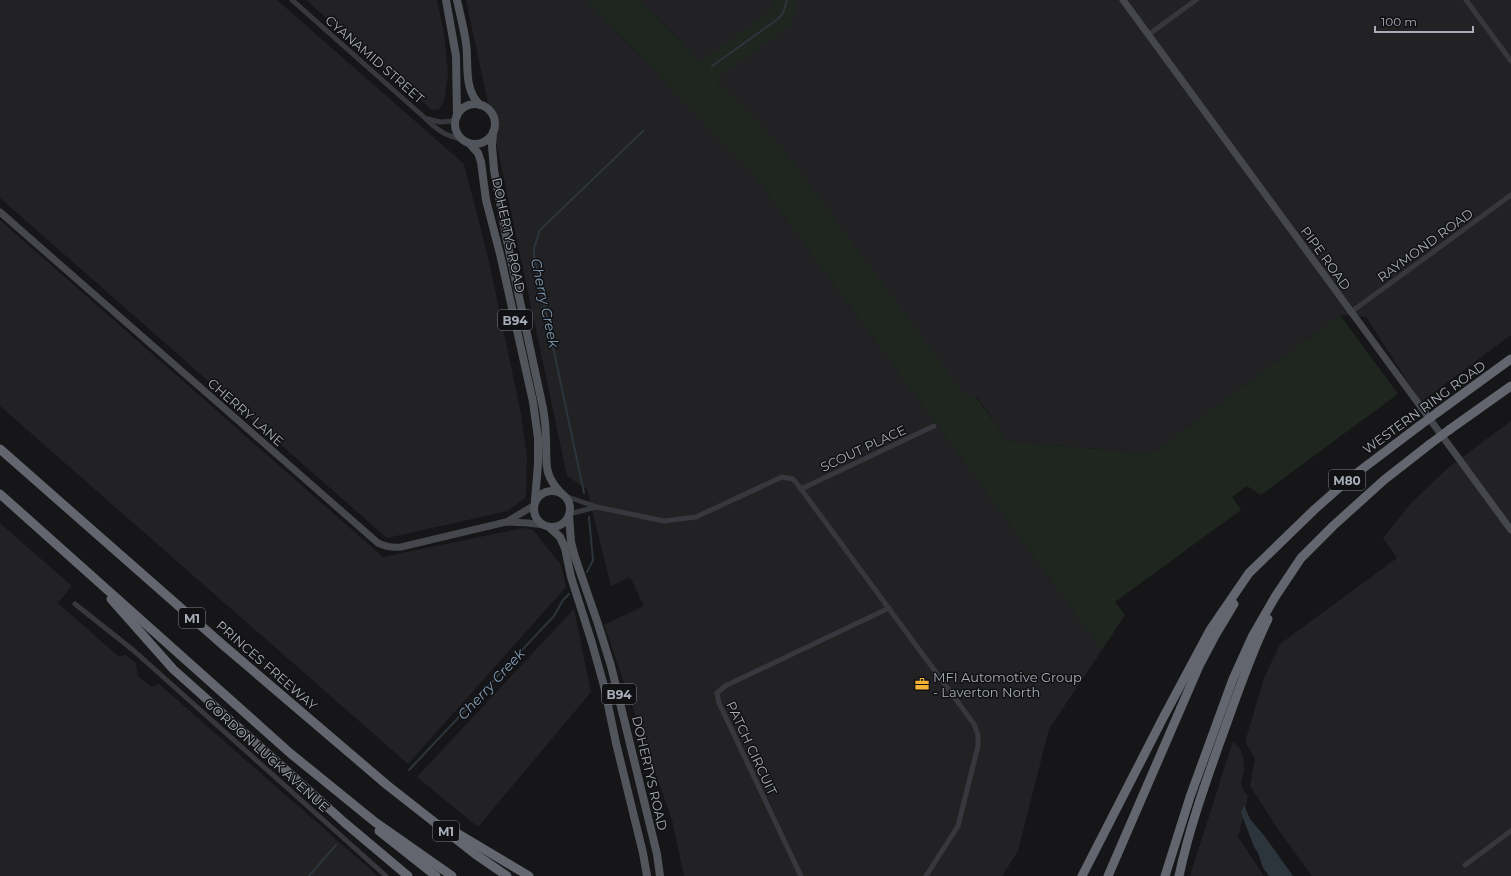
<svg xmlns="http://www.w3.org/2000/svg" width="1511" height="876" viewBox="0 0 1511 876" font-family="Montserrat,sans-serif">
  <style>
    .built { fill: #222225 }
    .green { fill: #1e261f }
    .water { fill: #2c353c }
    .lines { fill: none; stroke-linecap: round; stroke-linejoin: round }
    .stream { stroke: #2c353c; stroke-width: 2 }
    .street { stroke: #37383d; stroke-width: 5 }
    .secondary { stroke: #45474d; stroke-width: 7 }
    .primary { stroke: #53555c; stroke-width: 8 }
    .highway { stroke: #63666e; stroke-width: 9 }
    .highway-bridge { stroke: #63666e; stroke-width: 9 }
    .labels { text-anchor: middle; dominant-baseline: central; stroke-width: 3; stroke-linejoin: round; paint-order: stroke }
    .shield { fill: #111113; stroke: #7b7e86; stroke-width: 1 }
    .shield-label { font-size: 12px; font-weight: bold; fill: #a8adb8 }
    .street-label { font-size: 13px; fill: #a8adb8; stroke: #111113 }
    .poi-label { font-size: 13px; fill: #a8adb8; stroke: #111113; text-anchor: start }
    .water-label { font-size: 14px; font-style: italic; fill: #7f9bb3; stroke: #111113 }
  </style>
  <rect width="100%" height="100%" fill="#161618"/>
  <!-- built -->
  <g class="built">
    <polygon points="0,0 277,0 464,164 489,261 521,414 527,457 526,497 508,511 387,538 0,198"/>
    <polygon points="306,0 437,0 444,32 448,74 444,102 439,109 432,110"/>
    <polygon points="466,0 586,0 753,174 1102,650 1049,729 1018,851 1002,876 684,876 672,820 604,625 644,606 630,577 611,586 587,489 567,476"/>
    <polygon points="641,0 1511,0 1511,335 1421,402 1366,317 1340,315 1151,454 1008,441 977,397 966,398 785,151"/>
    <polygon points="0,220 383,557 523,528 532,529 561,565 566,587 408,764 0,406"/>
    <polygon points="1511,421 1511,876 1312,876 1278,829 1250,786 1255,758 1245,742 1264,678 1280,644 1397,558 1383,538 1411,503 1449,467"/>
    <polygon points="0,523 72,586 58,603 118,656 126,655 136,663 138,676 151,687 159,684 378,876 0,876"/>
    <polygon points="574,609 591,692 478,827 417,777"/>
    <polygon points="1233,741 1240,749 1243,756 1244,770 1241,783 1243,789 1248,797 1238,837 1264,876 1190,876"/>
  </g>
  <!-- green -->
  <polygon class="green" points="586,0 641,0 700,62 772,10 775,0 798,0 791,25 716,79 785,151 966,397 976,397 1008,441 1151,454 1340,315 1398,394 1261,495 1247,486 1232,497 1241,510 1115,602 1125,615 1102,650 753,174"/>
  <!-- water -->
  <polygon class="water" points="1244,805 1250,819 1266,838 1293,876 1269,876 1263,868 1258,853 1254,847 1241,813"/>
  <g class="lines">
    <!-- stream -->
    <g class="stream">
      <polyline points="712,66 778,19 783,13 787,0"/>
      <polyline points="584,493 534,257 534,248 540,230 643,131"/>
      <polyline points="587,572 593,560 589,517"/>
      <polyline points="409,770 554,616 563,600 569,594"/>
      <polyline points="309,876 336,845"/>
    </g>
    <!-- street -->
    <g class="street">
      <path d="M292,0L425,118C436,129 445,136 461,139"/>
      <polyline points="1466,0 1511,61"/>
      <polyline points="1148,35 1196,0"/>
      <polyline points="428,119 440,122 455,121"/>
      <polyline points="1351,312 1511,195"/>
      <polyline points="801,489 934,426"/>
      <polyline points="565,496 597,507 664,521 696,517 782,477 793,479 798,485 974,724 978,735 978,746 958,826 926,876"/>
      <polyline points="569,514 596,507"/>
      <polyline points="75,604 133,650 386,876"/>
      <polyline points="1465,865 1511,831"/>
      <polyline points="801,876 719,703 717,693 725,686 889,608"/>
    </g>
    <!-- secondary -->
    <g class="secondary">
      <polyline points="1123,0 1511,530"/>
      <path d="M0,212L378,543C386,547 392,548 401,547L506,522L528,523L544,525"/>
      <polyline points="508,521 533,506"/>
    </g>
    <!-- primary -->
    <g class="primary">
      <polyline points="446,0 456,56 457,116"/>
      <path d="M457,0C460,14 464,29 466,43C469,64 463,89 480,105"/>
      <circle cx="475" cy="124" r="20"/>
      <path d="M493,132L492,146L494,170L507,241L543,408C545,419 546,429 546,440C547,464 543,474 561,493"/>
      <polyline points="470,144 478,153 481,162 486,200 500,254 533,402 538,438 538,464 535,500"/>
      <circle cx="552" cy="509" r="18"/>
      <polyline points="569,515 571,542 575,557 598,624 611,666 657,854 660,876"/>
      <polyline points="549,527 560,537 565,548 571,577 592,643 604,686 616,743 643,853 647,876"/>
    </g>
    <!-- highway -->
    <g class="highway">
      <polyline points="1438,412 1511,359"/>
      <polyline points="1449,430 1511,386"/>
      <polyline points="0,449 223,645 387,785 475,854 507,876"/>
      <polyline points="0,494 290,753 375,822 452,876"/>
      <polyline points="111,599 173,669 345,823 408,876"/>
      <polyline points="379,831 436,876"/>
      <polyline points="457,833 529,876"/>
      <polyline points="1082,876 1163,718 1210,630 1249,573 1315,509 1349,479 1419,426"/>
      <polyline points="1108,876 1199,666 1216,634 1234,604"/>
      <polyline points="1165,876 1190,797 1233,679 1252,637 1275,597 1301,558 1333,526 1384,480 1430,444"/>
      <path d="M1179,876C1189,829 1205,784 1221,739C1236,698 1249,658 1268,619"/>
    </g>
    <!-- highway-bridge -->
    <g class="highway-bridge">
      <polyline points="1419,426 1438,412"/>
      <polyline points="1430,444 1449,430"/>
    </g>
  </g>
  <!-- icons -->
  <defs>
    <symbol id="office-bare" viewBox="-9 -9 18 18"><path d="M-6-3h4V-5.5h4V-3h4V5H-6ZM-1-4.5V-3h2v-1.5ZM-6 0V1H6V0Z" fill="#f2b134" stroke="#111113" stroke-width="2.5" paint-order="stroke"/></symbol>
  </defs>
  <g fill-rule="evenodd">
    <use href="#office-bare" x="912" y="674" width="20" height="20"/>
  </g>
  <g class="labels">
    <!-- shield labels -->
    <g class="shield">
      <rect x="498" y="310" width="34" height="20" rx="3"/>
      <rect x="1329" y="470" width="36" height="20" rx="3"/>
      <rect x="179" y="608" width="26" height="20" rx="3"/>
      <rect x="602" y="684" width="34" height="20" rx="3"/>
      <rect x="433" y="821" width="26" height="20" rx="3"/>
    </g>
    <g class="shield-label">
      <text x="515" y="320">B94</text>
      <text x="1347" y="480">M80</text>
      <text x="192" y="618">M1</text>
      <text x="619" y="694">B94</text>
      <text x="446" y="831">M1</text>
    </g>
    <!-- street labels -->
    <g class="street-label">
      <text transform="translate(375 59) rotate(41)">CYANAMID STREET</text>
      <text transform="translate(509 235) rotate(78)">DOHERTYS ROAD</text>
      <text transform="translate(1425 245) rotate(-36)">RAYMOND ROAD</text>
      <text transform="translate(1326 258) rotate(54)">PIPE ROAD</text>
      <text transform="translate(1424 407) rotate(-36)">WESTERN RING ROAD</text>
      <text transform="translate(246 412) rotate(41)">CHERRY LANE</text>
      <text transform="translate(863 448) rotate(-25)">SCOUT PLACE</text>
      <text transform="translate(267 665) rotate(41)">PRINCES FREEWAY</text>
      <text transform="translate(752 748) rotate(65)">PATCH CIRCUIT</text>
      <text transform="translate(267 755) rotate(42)">GORDON LUCK AVENUE</text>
      <text transform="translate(650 773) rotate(77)">DOHERTYS ROAD</text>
    </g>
    <!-- poi labels -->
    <g class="poi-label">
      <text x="933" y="677">MFI Automotive Group<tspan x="933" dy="15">- Laverton North</tspan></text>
    </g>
    <!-- water labels -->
    <g class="water-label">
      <text transform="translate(545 303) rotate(78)">Cherry Creek</text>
      <text transform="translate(491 684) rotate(-47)">Cherry Creek</text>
    </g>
  </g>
  <!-- scale -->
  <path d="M1375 26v6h98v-6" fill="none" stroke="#a8adb8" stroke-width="2"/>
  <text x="1381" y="26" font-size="12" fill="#a8adb8" stroke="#111113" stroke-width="3" paint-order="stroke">100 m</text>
</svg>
